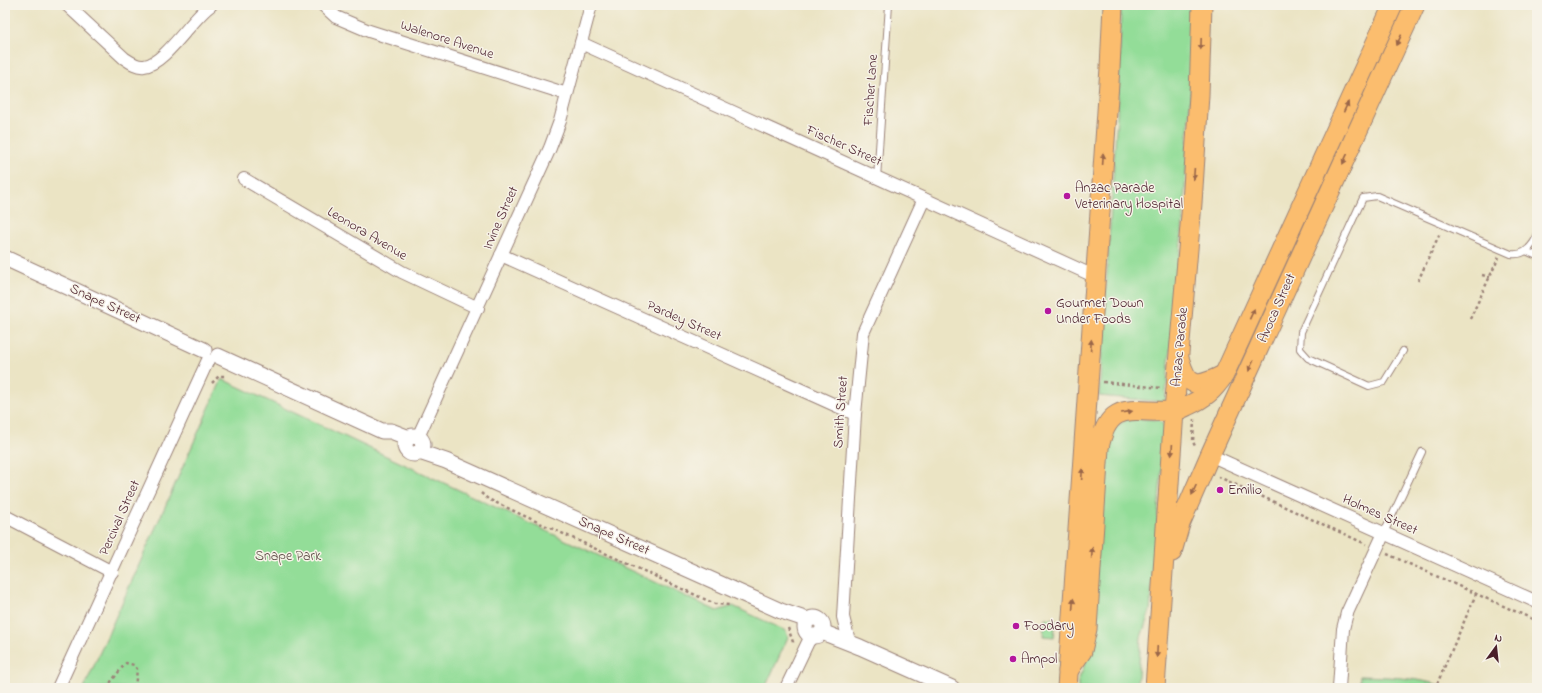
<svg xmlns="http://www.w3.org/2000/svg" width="1542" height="693" viewBox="0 0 1542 693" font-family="'Indie Flower',sans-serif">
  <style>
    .green { fill: #93dd98; stroke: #6e7e62 }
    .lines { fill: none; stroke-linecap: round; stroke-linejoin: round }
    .service-casing { stroke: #9a8278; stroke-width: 8 }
    .minor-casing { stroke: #9a8278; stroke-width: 14 }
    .tertiary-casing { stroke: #9a8278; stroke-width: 17 }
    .primary-casing { stroke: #9a8278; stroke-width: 21 }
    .path { stroke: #9a8278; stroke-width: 2.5; stroke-dasharray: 3 3; stroke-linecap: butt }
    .service { stroke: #fff; stroke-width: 6 }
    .minor { stroke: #fff; stroke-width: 12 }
    .tertiary { stroke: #fff; stroke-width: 15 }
    .primary { stroke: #fbbd6e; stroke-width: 19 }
    .oneway { fill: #9a6649 }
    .poi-dot { fill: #b5179e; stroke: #f7f3e8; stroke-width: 1.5 }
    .labels { text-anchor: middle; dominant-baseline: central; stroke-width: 3; stroke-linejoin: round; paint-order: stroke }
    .street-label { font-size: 14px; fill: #4a1f2b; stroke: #f7f3e8 }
    .poi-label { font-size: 14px; fill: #4a1f2b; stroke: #f7f3e8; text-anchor: start }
    .park-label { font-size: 14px; fill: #5c4e46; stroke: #f7f3e8 }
  </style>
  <rect width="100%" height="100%" fill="#f7f3e8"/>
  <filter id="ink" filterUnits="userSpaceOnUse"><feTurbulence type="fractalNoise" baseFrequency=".025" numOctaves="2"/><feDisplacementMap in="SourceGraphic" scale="8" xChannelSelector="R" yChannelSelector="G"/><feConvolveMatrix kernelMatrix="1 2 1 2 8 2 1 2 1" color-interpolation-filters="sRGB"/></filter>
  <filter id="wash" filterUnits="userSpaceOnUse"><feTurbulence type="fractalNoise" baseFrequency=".012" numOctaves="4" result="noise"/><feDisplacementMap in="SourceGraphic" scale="16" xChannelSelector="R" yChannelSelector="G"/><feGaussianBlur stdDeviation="0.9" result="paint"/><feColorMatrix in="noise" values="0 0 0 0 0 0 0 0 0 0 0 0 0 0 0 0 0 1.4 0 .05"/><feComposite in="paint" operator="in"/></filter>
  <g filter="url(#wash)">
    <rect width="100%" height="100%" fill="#ebe4c4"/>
    <!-- green -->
    <g class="green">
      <polygon points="1121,5 1188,5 1194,32 1183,223 1165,402 1099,396 1119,85"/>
      <polygon points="222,379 717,611 733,606 786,631 788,637 765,688 84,688"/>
      <path d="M1131,418L1159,420L1165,427L1150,611L1141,637L1137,688H1078V681L1089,654L1106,450C1111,431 1112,426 1131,418Z"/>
      <polygon points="1045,618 1056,619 1054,637 1043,636"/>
      <path d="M1360,676C1387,677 1416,677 1442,686L1441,688H1359Z"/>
    </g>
  </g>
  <g filter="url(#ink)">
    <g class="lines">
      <defs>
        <g id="service">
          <polyline points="877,178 889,5"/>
          <polyline points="1526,251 1537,256"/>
          <path d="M1403,351L1384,382L1369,386L1308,358L1300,349L1301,332L1363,198L1377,196L1511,254C1524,256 1532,247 1537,236"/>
          <polyline points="1384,533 1422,452"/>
        </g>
        <g id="minor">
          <path d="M67,5L124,58C130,62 137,67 144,66C165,64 192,18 211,5"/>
          <polyline points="323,5 336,17 369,31 567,94"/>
          <polyline points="581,43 1096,277"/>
          <polyline points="244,179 402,272 478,308"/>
          <polyline points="501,255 855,414"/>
          <polyline points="418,437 550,148 560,121 591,5"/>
          <polyline points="1210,455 1537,602"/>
          <polyline points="5,516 112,572"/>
          <polyline points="849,641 843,617 855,414 863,333 924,199"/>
          <polyline points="58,688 208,360"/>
          <polyline points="786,688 808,642 813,636"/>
          <polyline points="1339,688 1343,629 1347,613 1384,533"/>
        </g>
        <g id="tertiary">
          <polyline points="5,258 204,350"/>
          <polyline points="218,356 382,431 391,431 409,438"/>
          <circle cx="414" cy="445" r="9"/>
          <polyline points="419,452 446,461 781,611 808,620"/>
          <circle cx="814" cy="627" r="9"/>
          <polyline points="822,632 860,647 952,688"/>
        </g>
        <g id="primary">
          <path d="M1180,361C1189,390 1199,387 1223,375"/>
          <polyline points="1172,552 1180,524 1210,455 1415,5"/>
          <path d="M1068,671L1082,651L1087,629L1099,448C1109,397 1135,414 1173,411C1178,411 1183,408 1187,406C1205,398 1213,391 1224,375L1393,5"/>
          <polyline points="1067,688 1110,68 1113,5"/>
          <polyline points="1155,688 1174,411 1192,203 1199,95 1202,5"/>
        </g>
      </defs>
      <!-- service casing -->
      <use href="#service" class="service-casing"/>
      <!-- minor casing -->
      <use href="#minor" class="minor-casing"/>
      <!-- tertiary casing -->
      <use href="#tertiary" class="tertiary-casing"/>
      <!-- primary casing -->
      <use href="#primary" class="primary-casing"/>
      <!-- path -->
      <g class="path">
        <polyline points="1482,275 1490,277"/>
        <polyline points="1418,281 1440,233"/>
        <polyline points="1470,319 1499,257"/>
        <polyline points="1103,382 1161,388"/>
        <polyline points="212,383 219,376 226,376"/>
        <polyline points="1194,419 1193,442 1196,448"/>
        <polyline points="1219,478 1219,477 1366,544"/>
        <polyline points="481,493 488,499 715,604 730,605"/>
        <polyline points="1387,554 1537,621"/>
        <polyline points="788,628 793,642 792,644"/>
        <polyline points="1437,684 1476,594"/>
        <path d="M108,688V686C113,679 120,670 126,663L134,665L137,669L135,688"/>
      </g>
      <!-- service -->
      <use href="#service" class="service"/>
      <!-- minor -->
      <use href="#minor" class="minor"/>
      <!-- tertiary -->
      <use href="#tertiary" class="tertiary"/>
      <!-- primary -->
      <use href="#primary" class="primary"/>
    </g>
    <!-- one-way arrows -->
    <defs><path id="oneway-solid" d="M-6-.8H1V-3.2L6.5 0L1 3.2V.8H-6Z"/></defs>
    <g class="oneway">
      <use href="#oneway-solid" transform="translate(1399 40) rotate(115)"/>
      <use href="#oneway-solid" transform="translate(1201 44) rotate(92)"/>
      <use href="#oneway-solid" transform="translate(1346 107) rotate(-65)"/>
      <use href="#oneway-solid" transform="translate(1103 159) rotate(-86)"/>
      <use href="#oneway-solid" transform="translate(1345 159) rotate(115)"/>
      <use href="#oneway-solid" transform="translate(1194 174) rotate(94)"/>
      <use href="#oneway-solid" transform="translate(1252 314) rotate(-65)"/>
      <use href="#oneway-solid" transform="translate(1091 345) rotate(-86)"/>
      <use href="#oneway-solid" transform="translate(1251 366) rotate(115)"/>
      <use href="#oneway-solid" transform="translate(1127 412) rotate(-9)"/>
      <use href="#oneway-solid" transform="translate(1172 450) rotate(94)"/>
      <use href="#oneway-solid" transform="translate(1082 474) rotate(-86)"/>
      <use href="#oneway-solid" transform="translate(1194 490) rotate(114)"/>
      <use href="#oneway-solid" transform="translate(1092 553) rotate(-86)"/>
      <use href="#oneway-solid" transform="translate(1073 604) rotate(-86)"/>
      <use href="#oneway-solid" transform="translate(1157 652) rotate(93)"/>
    </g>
  </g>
  <!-- markers -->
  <g class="poi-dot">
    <circle cx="1067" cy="196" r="4"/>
    <circle cx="1048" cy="311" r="4"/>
    <circle cx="1220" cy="490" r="4"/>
    <circle cx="1016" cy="626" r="4"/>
    <circle cx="1013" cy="659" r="4"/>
  </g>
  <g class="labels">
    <!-- street labels -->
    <g class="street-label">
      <text transform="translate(447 40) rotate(18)">Walenore Avenue</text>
      <text transform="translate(871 90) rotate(-86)">Fischer Lane</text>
      <text transform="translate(844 146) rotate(24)">Fischer Street</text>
      <text transform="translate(501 218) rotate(-66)">Irvine Street</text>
      <text transform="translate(367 234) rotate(31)">Leonora Avenue</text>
      <text transform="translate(105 304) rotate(25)">Snape Street</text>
      <text transform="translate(1277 308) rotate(-66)">Avoca Street</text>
      <text transform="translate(684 321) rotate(24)">Pardey Street</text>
      <text transform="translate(1180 347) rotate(-85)">Anzac Parade</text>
      <text transform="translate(841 412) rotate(-86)">Smith Street</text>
      <text transform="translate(1380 515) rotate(24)">Holmes Street</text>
      <text transform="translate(120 518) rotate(-66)">Percival Street</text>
      <text transform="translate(614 536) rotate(24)">Snape Street</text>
    </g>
    <!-- poi labels -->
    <g class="poi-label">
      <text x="1075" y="188">Anzac Parade<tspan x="1075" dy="16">Veterinary Hospital</tspan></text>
      <text x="1056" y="303">Gourmet Down<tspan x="1056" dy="16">Under Foods</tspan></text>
      <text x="1228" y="490">Emilio</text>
      <text x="1024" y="626">Foodary</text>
      <text x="1021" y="659">Ampol</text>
    </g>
    <!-- park labels -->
    <g class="park-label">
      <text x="288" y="556">Snape Park</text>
    </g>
  </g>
  <!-- margin -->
  <rect width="1542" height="693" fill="none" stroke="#f7f3e8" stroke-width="20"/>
  <!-- north arrow -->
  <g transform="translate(1496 647) rotate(15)" stroke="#f7f3e8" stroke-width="3" paint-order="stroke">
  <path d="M0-3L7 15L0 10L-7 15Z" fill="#4a1f2b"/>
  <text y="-6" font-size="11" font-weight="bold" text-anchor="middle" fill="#4a1f2b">N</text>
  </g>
</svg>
